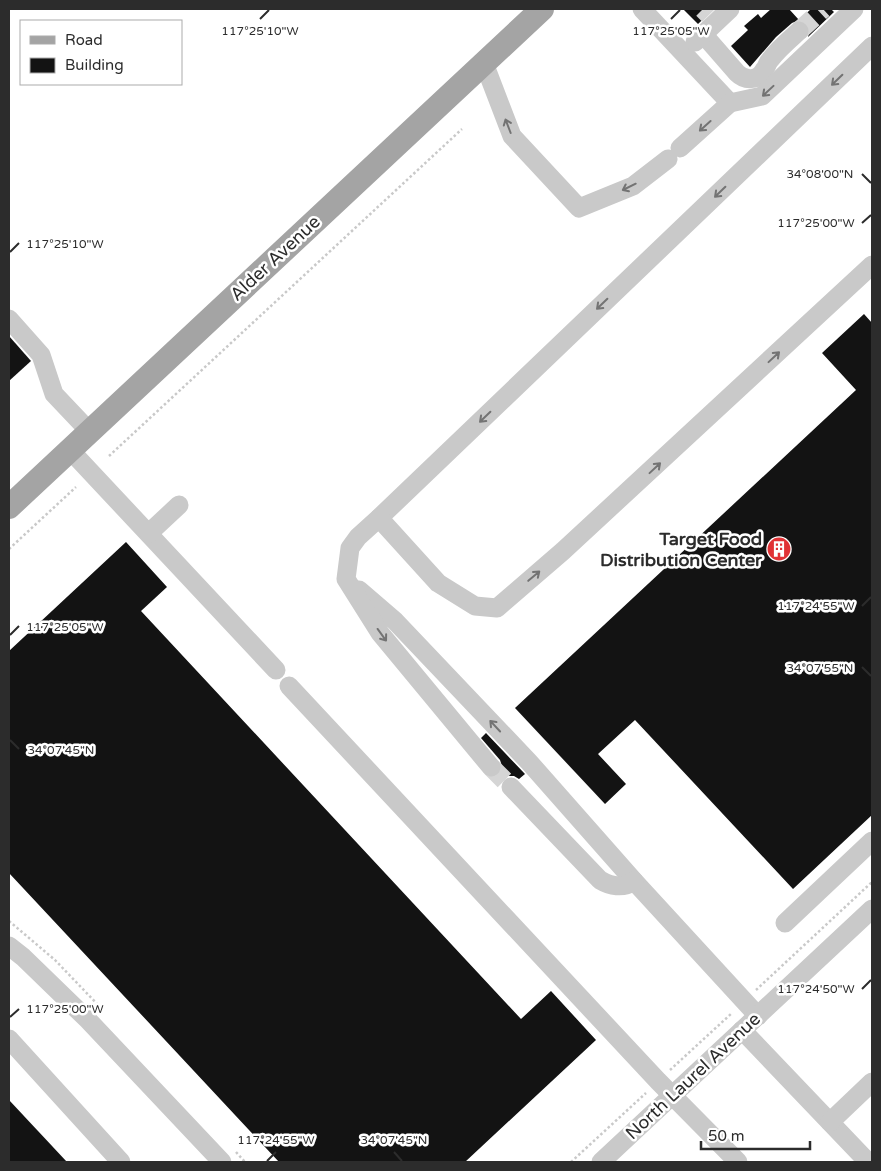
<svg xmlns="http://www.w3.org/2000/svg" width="881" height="1171" viewBox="0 0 881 1171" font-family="'Varela Round',sans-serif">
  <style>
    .building { fill: #131313 }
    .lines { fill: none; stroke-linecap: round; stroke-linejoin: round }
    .minor-tunnel { stroke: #d5d5d5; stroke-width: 19; stroke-dasharray: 19 9; stroke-linecap: butt }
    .path { stroke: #c9c9c9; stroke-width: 2.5; stroke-dasharray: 2.5 2.5; stroke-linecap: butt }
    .minor { stroke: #c9c9c9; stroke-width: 19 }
    .major { stroke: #a4a4a4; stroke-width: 24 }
    .oneway { stroke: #737373 }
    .ticks { fill: none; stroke: #2c2c2c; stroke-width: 2 }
    .labels { text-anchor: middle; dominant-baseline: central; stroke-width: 5; stroke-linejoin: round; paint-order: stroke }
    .street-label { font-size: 18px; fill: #2c2c2c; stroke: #fff }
    .poi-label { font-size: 18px; font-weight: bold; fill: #2c2c2c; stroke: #fff; text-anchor: end }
    .ticks-label { font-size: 12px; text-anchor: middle; fill: #2c2c2c; stroke: #fff; stroke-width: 5; stroke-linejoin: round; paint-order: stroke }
  </style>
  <rect width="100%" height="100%" fill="#fff"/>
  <!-- building -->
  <g class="building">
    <polygon points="683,9 714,9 698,24"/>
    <polygon points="771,9 789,9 799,20 792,23 776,37 750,67 731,46 748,30 744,26 758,14 761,18"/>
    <polygon points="811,9 831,9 834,12 808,37 810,29 808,24 799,20"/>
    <polygon points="864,314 872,323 872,815 793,889 635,720 598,754 626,784 605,804 515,708 856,390 822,353"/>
    <polygon points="9,336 31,361 9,381"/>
    <polygon points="126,542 167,587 141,611 521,1019 551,991 596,1040 465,1162 279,1162 9,873 9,651"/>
    <polygon points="486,733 525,774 519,779 514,776 508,776 503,779 500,784 494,778 501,771 502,766 500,760 481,738"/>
    <polygon points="9,1100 67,1162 9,1162"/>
  </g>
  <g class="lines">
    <!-- minor-tunnel -->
    <g class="minor-tunnel">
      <polyline points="703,9 709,15"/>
      <polyline points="799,31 823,9"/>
      <polyline points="491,767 511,787"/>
    </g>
    <!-- path -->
    <g class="path">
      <polyline points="109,456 462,129"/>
      <polyline points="9,549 76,487"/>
      <polyline points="9,921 55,960 101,1008"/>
      <polyline points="756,990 872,882"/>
      <polyline points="670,1070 732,1013"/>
      <polyline points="236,1152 245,1162"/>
      <polyline points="571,1162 646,1093"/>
    </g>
    <!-- minor -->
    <g class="minor">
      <polyline points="642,9 730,103"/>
      <path d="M703,34L737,73C745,81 758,81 764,70C767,67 767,63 770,60C778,49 789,40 799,31"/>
      <polyline points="695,42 730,9"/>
      <polyline points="484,63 512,136 579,208 633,186 668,159"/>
      <polyline points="680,148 730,103 762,96 854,9"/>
      <polyline points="9,319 41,355 54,394 90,432"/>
      <polyline points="70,450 276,670"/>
      <polyline points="379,518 872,46"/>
      <polyline points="149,533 179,505"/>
      <polyline points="359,590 395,621 529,762 634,881 758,1016"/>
      <polyline points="289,686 658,1081 738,1162"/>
      <polyline points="491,767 380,633 346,579 350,548 358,537 379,518 438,583 475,606 497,608 563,551 872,265"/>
      <path d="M511,787L600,880C610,886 623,889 634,881"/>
      <polyline points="785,923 872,841"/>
      <polyline points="9,946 23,957 88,1020 222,1162"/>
      <polyline points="742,1030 868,1162"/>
      <polyline points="9,1039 121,1162"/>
      <polyline points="830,1122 872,1082"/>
      <polyline points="601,1162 872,909"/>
    </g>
    <!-- major -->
    <polyline class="major" points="9,507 542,9"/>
  </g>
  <!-- one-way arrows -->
  <defs><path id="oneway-shaft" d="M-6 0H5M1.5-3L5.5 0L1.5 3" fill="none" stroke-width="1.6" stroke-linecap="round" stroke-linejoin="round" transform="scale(1.25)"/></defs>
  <g class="oneway">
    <use href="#oneway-shaft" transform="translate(837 80) rotate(136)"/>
    <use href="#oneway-shaft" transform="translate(768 91) rotate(137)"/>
    <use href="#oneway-shaft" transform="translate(508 126) rotate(-111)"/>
    <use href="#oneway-shaft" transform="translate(705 126) rotate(138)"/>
    <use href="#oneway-shaft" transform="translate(629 187) rotate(154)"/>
    <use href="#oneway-shaft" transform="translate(720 192) rotate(136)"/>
    <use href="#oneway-shaft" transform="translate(602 304) rotate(136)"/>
    <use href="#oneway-shaft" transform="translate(774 357) rotate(-43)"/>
    <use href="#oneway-shaft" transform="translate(485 417) rotate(136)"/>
    <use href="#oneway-shaft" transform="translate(655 468) rotate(-43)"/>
    <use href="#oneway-shaft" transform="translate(534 576) rotate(-40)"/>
    <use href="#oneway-shaft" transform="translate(382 635) rotate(54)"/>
    <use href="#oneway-shaft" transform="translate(495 726) rotate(-133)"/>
  </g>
  <!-- ticks -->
  <path class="ticks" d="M260,19L269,10M671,19L680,10M862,174L871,183M862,223L871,215M10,252L19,243M862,606L871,597M10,635L19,626M862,667L871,676M10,740L19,749M862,989L871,980M10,1017L19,1009M394,1152L402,1161M267,1161L276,1152"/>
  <!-- icons -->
  <defs>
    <symbol id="building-disc" viewBox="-11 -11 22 22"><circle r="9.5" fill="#e03235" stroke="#fff"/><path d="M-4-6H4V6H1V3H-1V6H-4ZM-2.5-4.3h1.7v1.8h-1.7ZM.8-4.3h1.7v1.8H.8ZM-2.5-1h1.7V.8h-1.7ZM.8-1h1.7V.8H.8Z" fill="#fff"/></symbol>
  </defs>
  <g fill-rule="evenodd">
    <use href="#building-disc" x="765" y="535" width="28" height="28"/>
  </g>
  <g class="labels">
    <!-- street labels -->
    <g class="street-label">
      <text transform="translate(275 258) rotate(-43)">Alder Avenue</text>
      <text transform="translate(693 1076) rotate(-43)">North Laurel Avenue</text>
    </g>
    <!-- poi labels -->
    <g class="poi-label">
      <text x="762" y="539">Target Food<tspan x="762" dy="21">Distribution Center</tspan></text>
    </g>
  </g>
  <g class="ticks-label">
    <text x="260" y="35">117°25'10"W</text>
    <text x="671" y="35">117°25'05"W</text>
    <text x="820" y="178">34°08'00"N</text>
    <text x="816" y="227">117°25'00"W</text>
    <text x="65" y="248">117°25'10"W</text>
    <text x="816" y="610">117°24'55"W</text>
    <text x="65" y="631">117°25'05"W</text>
    <text x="820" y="672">34°07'55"N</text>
    <text x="61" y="754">34°07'45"N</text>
    <text x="816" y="993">117°24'50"W</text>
    <text x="65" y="1013">117°25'00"W</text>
    <text x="394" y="1144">34°07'45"N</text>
    <text x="276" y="1144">117°24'55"W</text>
  </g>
  <!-- border -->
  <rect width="881" height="1171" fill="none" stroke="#2c2c2c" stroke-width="20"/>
  <!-- legend -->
  <rect x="20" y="20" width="162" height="65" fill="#ffffff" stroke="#ababab"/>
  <rect x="30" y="36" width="25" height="8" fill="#a4a4a4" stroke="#ababab"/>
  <text x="65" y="45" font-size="15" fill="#2c2c2c">Road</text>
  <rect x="30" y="58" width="25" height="15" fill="#131313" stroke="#ababab"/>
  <text x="65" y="70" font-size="15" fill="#2c2c2c">Building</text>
  <!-- scale -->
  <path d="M701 1141v8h109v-8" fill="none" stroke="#2c2c2c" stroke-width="2.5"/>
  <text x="708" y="1141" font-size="15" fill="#2c2c2c" stroke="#ffffff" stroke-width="4" paint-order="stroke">50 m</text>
</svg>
